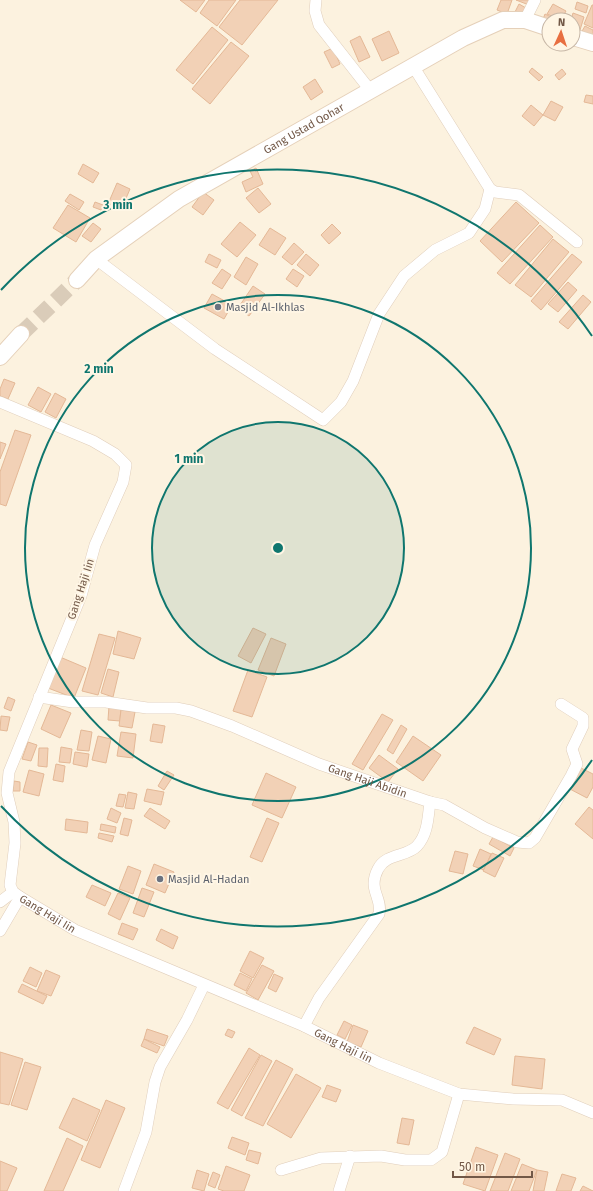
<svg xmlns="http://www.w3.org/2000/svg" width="593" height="1191" viewBox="0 0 593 1191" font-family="'Fira Sans',sans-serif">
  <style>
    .building { fill: #f2d1b6; stroke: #e4b896 }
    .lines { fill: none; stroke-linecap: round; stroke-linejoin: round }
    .secondary-tunnel { stroke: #daccb9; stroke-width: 16; stroke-dasharray: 16 8; stroke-linecap: butt }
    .street-casing { stroke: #e0cebb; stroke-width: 12 }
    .secondary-casing { stroke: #e5d0b9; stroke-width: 18 }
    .street { stroke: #fff; stroke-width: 11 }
    .secondary { stroke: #fff; stroke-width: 16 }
    .ring { fill: none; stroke: #0f766e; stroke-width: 2 }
    .worship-dot { fill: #6b7280; stroke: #fff6e5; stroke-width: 1.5 }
    .labels { text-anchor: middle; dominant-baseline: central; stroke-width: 4; stroke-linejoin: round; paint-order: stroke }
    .street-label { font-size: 11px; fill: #725847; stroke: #fff6e5 }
    .worship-label { font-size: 11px; fill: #5b616d; stroke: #fff6e5; text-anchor: start }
    .centre { fill: #0f766e; stroke: #fff6e5; stroke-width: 2 }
    .ring-label { font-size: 12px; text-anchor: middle; font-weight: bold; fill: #0f766e; stroke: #fff6e5; stroke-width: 4; stroke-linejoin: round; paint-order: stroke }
  </style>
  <rect width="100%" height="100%" fill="#fcf2df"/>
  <!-- building -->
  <g class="building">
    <polygon points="180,0 205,0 196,12"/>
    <polygon points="209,0 236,0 217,26 200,13"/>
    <polygon points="240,0 278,0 242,45 219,27"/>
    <polygon points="501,0 512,0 507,14 497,10"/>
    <polygon points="516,0 531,0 529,5"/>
    <polygon points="577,2 588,6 586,13 575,9"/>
    <polygon points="519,4 526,8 522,16 515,12"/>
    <polygon points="553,4 566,11 561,20 547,14"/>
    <polygon points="592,5 593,5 593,28 584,24"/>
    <polygon points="573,13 584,17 580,30 573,27 573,20 571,20"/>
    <polygon points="545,14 557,20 543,19"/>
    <polygon points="585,26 593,30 593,39 581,33"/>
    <polygon points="212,27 228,40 193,84 176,70"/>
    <polygon points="389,31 399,53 382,61 372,39"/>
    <polygon points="360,36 370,57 359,62 350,41"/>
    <polygon points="231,42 249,56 210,104 192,89"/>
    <polygon points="333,48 340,64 332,68 324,52"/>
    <polygon points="532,68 543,77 539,81 529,72"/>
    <polygon points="562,69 566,74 559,80 555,75"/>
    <polygon points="315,79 323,92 311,100 303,87"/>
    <polygon points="586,95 593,96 593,104 584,102"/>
    <polygon points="551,101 563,107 555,121 543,115"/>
    <polygon points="531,105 543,115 534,126 522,116"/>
    <polygon points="83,164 99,173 93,183 78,174"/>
    <polygon points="256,168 263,184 246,192 242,182 253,177 250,171"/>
    <polygon points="117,183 130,189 121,210 108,204"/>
    <polygon points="258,188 271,204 259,213 246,198"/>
    <polygon points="203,192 214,200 203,215 192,207"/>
    <polygon points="70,194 84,202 79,210 65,201"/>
    <polygon points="95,202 103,205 101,210 93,207"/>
    <polygon points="516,202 539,223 502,262 480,241"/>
    <polygon points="68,205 90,218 76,242 53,228"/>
    <polygon points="240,222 256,235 237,257 221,244"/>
    <polygon points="93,223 101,229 91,242 82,236"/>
    <polygon points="332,224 341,233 329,244 321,235"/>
    <polygon points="540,225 553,237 510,284 497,273"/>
    <polygon points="270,228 286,238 275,255 259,245"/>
    <polygon points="553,239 569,252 531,297 515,285"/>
    <polygon points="294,243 304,252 292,265 282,257"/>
    <polygon points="209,254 221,260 217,268 205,262"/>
    <polygon points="306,254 319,265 310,276 297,265"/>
    <polygon points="572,254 582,262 541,310 531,301"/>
    <polygon points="246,257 258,264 246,285 234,277"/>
    <polygon points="222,269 231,275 222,289 212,283"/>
    <polygon points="293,269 304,276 297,287 286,279"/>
    <polygon points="568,282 577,290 558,312 548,304"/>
    <polygon points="253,286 265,294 249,316 238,308"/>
    <polygon points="212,294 232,305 224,319 204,308"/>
    <polygon points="583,295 591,302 568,329 559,322"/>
    <polygon points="4,379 15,383 8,399 0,396 0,389"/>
    <polygon points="38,387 51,394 41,412 28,405"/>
    <polygon points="55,393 66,399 56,418 45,412"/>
    <polygon points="15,430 31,435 6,506 0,504 0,472"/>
    <polygon points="0,442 6,444 0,459"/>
    <polygon points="253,628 266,634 251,663 238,656"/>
    <polygon points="118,631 141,638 134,659 113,654"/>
    <polygon points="99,634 115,638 98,695 82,691"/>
    <polygon points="271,638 286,644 274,676 258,670"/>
    <polygon points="60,657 86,668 74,698 48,688"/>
    <polygon points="108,669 119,672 113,697 101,693"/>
    <polygon points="248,670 267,677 252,717 233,711"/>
    <polygon points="8,697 15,700 11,711 4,708"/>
    <polygon points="51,705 71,713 60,738 41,729"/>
    <polygon points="109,706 121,707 120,721 108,720"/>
    <polygon points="121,710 135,712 132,728 119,726"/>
    <polygon points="382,714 393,720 363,770 352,764"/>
    <polygon points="1,716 10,717 7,731 0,730"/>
    <polygon points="153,724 165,726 162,743 150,741"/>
    <polygon points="401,725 407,729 393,754 387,750"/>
    <polygon points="81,730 92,732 89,751 77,750"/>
    <polygon points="121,732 136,734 133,758 117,756"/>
    <polygon points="98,736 111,739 106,763 92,760"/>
    <polygon points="413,736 441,755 423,781 396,762"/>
    <polygon points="28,742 37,745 31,761 22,759"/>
    <polygon points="61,747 72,749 70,763 59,762"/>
    <polygon points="39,748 48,748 47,767 38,766"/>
    <polygon points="75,752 89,754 87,767 73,764"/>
    <polygon points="379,755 398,769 388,782 369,768"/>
    <polygon points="56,764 65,766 63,782 53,780"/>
    <polygon points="579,767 593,774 593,787 587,798 568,788"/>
    <polygon points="29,770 44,774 39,796 23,792"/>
    <polygon points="167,771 174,775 164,790 158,786"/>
    <polygon points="266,773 296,787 282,818 252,805"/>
    <polygon points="14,781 20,782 20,791 13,791"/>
    <polygon points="147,789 164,792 161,805 144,801"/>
    <polygon points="128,792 137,794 134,809 125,808"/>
    <polygon points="119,794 126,795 123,807 116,806"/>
    <polygon points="589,807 593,810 593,839 575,824"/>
    <polygon points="111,808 121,813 117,823 107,819"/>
    <polygon points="150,808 170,821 165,829 144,816"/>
    <polygon points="124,818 132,820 128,836 120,834"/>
    <polygon points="267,818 279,823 262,862 250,857"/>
    <polygon points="66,819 88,822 87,833 65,830"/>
    <polygon points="101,824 116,827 115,833 100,830"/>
    <polygon points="99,833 114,836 112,842 98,838"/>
    <polygon points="493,837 514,848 510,856 489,844"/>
    <polygon points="480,849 491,854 484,870 473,866"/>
    <polygon points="455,851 468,854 463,874 449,871"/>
    <polygon points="492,853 504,858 495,877 483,871"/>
    <polygon points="154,864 174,872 165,893 146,885"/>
    <polygon points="128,866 141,871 133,894 119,889"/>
    <polygon points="92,885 111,893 105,906 86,897"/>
    <polygon points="142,888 154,892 144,917 133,913"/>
    <polygon points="118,893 130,898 120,920 108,914"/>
    <polygon points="122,923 138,929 133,940 118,934"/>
    <polygon points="161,929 178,937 173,949 156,940"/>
    <polygon points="250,951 264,958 253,978 240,971"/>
    <polygon points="262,965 274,971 258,1000 246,993"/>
    <polygon points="30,967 42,973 36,987 23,981"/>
    <polygon points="46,970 60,976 51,996 37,991"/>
    <polygon points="240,973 252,979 246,991 234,985"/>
    <polygon points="274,974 283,978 276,992 268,988"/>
    <polygon points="22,984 47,996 43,1004 18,992"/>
    <polygon points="344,1021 352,1025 345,1039 337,1035"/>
    <polygon points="353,1025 368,1031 361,1047 347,1042"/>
    <polygon points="474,1027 501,1039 494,1055 466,1043"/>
    <polygon points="147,1029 168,1036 164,1046 144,1039"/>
    <polygon points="228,1029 235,1032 232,1038 225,1035"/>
    <polygon points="144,1039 160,1047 157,1053 141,1046"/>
    <polygon points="249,1048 260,1055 228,1109 217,1103"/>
    <polygon points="0,1052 23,1059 9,1105 0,1103"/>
    <polygon points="261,1055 272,1061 242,1116 231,1110"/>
    <polygon points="515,1056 545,1059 542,1089 512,1085"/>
    <polygon points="276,1060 293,1069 263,1126 245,1118"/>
    <polygon points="25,1062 41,1067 27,1110 11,1105"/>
    <polygon points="296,1074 321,1088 291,1138 267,1124"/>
    <polygon points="327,1085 341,1090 336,1102 322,1097"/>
    <polygon points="73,1098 100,1110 87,1141 59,1128"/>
    <polygon points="106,1100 125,1108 100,1168 81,1160"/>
    <polygon points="402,1118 414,1120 409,1145 397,1143"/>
    <polygon points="232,1137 249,1143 245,1155 228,1148"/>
    <polygon points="67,1138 83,1146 63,1191 44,1191"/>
    <polygon points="476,1147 498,1155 485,1191 463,1184"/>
    <polygon points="249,1150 261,1153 258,1164 246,1160"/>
    <polygon points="505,1153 520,1159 508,1191 490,1191"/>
    <polygon points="0,1161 17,1168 7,1191 0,1191"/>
    <polygon points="522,1164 537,1170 529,1191 511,1191"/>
    <polygon points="226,1166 250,1175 244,1191 224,1191 218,1189"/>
    <polygon points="197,1170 209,1174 204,1191 192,1188"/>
    <polygon points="537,1170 548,1172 544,1191 533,1191"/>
    <polygon points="213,1172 220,1175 215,1188 208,1185"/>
    <polygon points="562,1174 576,1178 571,1191 556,1191"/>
    <polygon points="583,1186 593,1191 580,1191"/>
  </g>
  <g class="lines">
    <!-- secondary-tunnel -->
    <polyline class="secondary-tunnel" points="21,334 77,280"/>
    <defs>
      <g id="street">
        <polyline points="316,0 315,11 319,25 370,90"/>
        <polyline points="525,20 535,0"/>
        <polyline points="413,66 490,189 495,192 519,195 577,242"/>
        <polyline points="96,259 215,349 323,420 341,402 353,381 379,314 404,276 435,250 469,233 485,209 490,189"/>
        <path id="s1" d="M0,402L93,441L115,454L126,465L123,482L95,545L81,596L9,772L7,793L14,822L15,843L10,885L13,892L20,897L75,930L304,1026L379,1063L459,1094L513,1099L562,1100L593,1113"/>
        <path id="s2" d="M39,697L73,702H106L147,708H176L191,711L232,726L319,764L430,802C428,817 428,834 417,846C407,857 386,853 378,869C367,890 383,898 379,914L319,998L304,1026"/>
        <polyline points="430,802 444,805 485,828 517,842 529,843 535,838 571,776 577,764 572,749 583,726 583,718 561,704"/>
        <polyline points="0,902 13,892"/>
        <polyline points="0,931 20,897"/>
        <polyline points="281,1170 321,1158 381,1156 405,1160 431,1160 442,1152 459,1094"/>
        <polyline points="124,1191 146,1132 155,1082 160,1067 187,1020 204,985"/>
        <polyline points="339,1191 350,1156"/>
      </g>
      <g id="secondary">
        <polyline points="573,37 593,43"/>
        <path id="s3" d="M77,280L96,259L179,199L463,38L503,20H525L549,28"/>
        <polyline points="0,357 21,334"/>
      </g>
    </defs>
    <!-- street casing -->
    <use href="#street" class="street-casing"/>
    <!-- secondary casing -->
    <use href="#secondary" class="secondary-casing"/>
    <!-- street -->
    <use href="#street" class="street"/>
    <!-- secondary -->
    <use href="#secondary" class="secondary"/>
  </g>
  <!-- distance rings -->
  <circle cx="278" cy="548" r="126" fill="#0f766e" fill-opacity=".12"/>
  <g class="ring">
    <circle cx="278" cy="548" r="126"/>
    <circle cx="278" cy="548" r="253"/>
    <path d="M592 760A379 379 0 0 1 1 806M1 290A379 379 0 0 1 592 336"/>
  </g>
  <!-- markers -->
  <g class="worship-dot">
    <circle cx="218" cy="307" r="4"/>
    <circle cx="160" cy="879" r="4"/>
  </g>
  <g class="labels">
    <!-- street labels -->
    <g class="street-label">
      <text stroke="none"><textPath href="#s3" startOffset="274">Gang Ustad Qohar</textPath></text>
      <text transform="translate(81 589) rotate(-72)">Gang Haji Iin</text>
      <text stroke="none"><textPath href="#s2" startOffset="343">Gang Haji Abidin</textPath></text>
      <text stroke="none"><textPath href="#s1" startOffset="634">Gang Haji Iin</textPath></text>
      <text stroke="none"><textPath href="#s1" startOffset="958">Gang Haji Iin</textPath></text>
    </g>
    <!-- worship labels -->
    <g class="worship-label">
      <text x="226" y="307">Masjid Al-Ikhlas</text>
      <text x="168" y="879">Masjid Al-Hadan</text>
    </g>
  </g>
  <circle cx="278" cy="548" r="6" class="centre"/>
  <g class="ring-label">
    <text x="118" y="209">3 min</text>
    <text x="99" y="373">2 min</text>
    <text x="189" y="463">1 min</text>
  </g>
  <!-- north arrow -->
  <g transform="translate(561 32) rotate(3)"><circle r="19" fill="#fff6e5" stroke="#c7b7a6"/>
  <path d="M0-3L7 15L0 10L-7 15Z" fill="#e86f41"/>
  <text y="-6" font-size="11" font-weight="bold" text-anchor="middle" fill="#725847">N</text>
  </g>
  <!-- scale -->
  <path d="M453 1171v6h79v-6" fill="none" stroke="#725847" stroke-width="2"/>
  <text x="459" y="1171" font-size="12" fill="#725847" stroke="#fff6e5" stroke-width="3" paint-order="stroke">50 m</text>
</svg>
